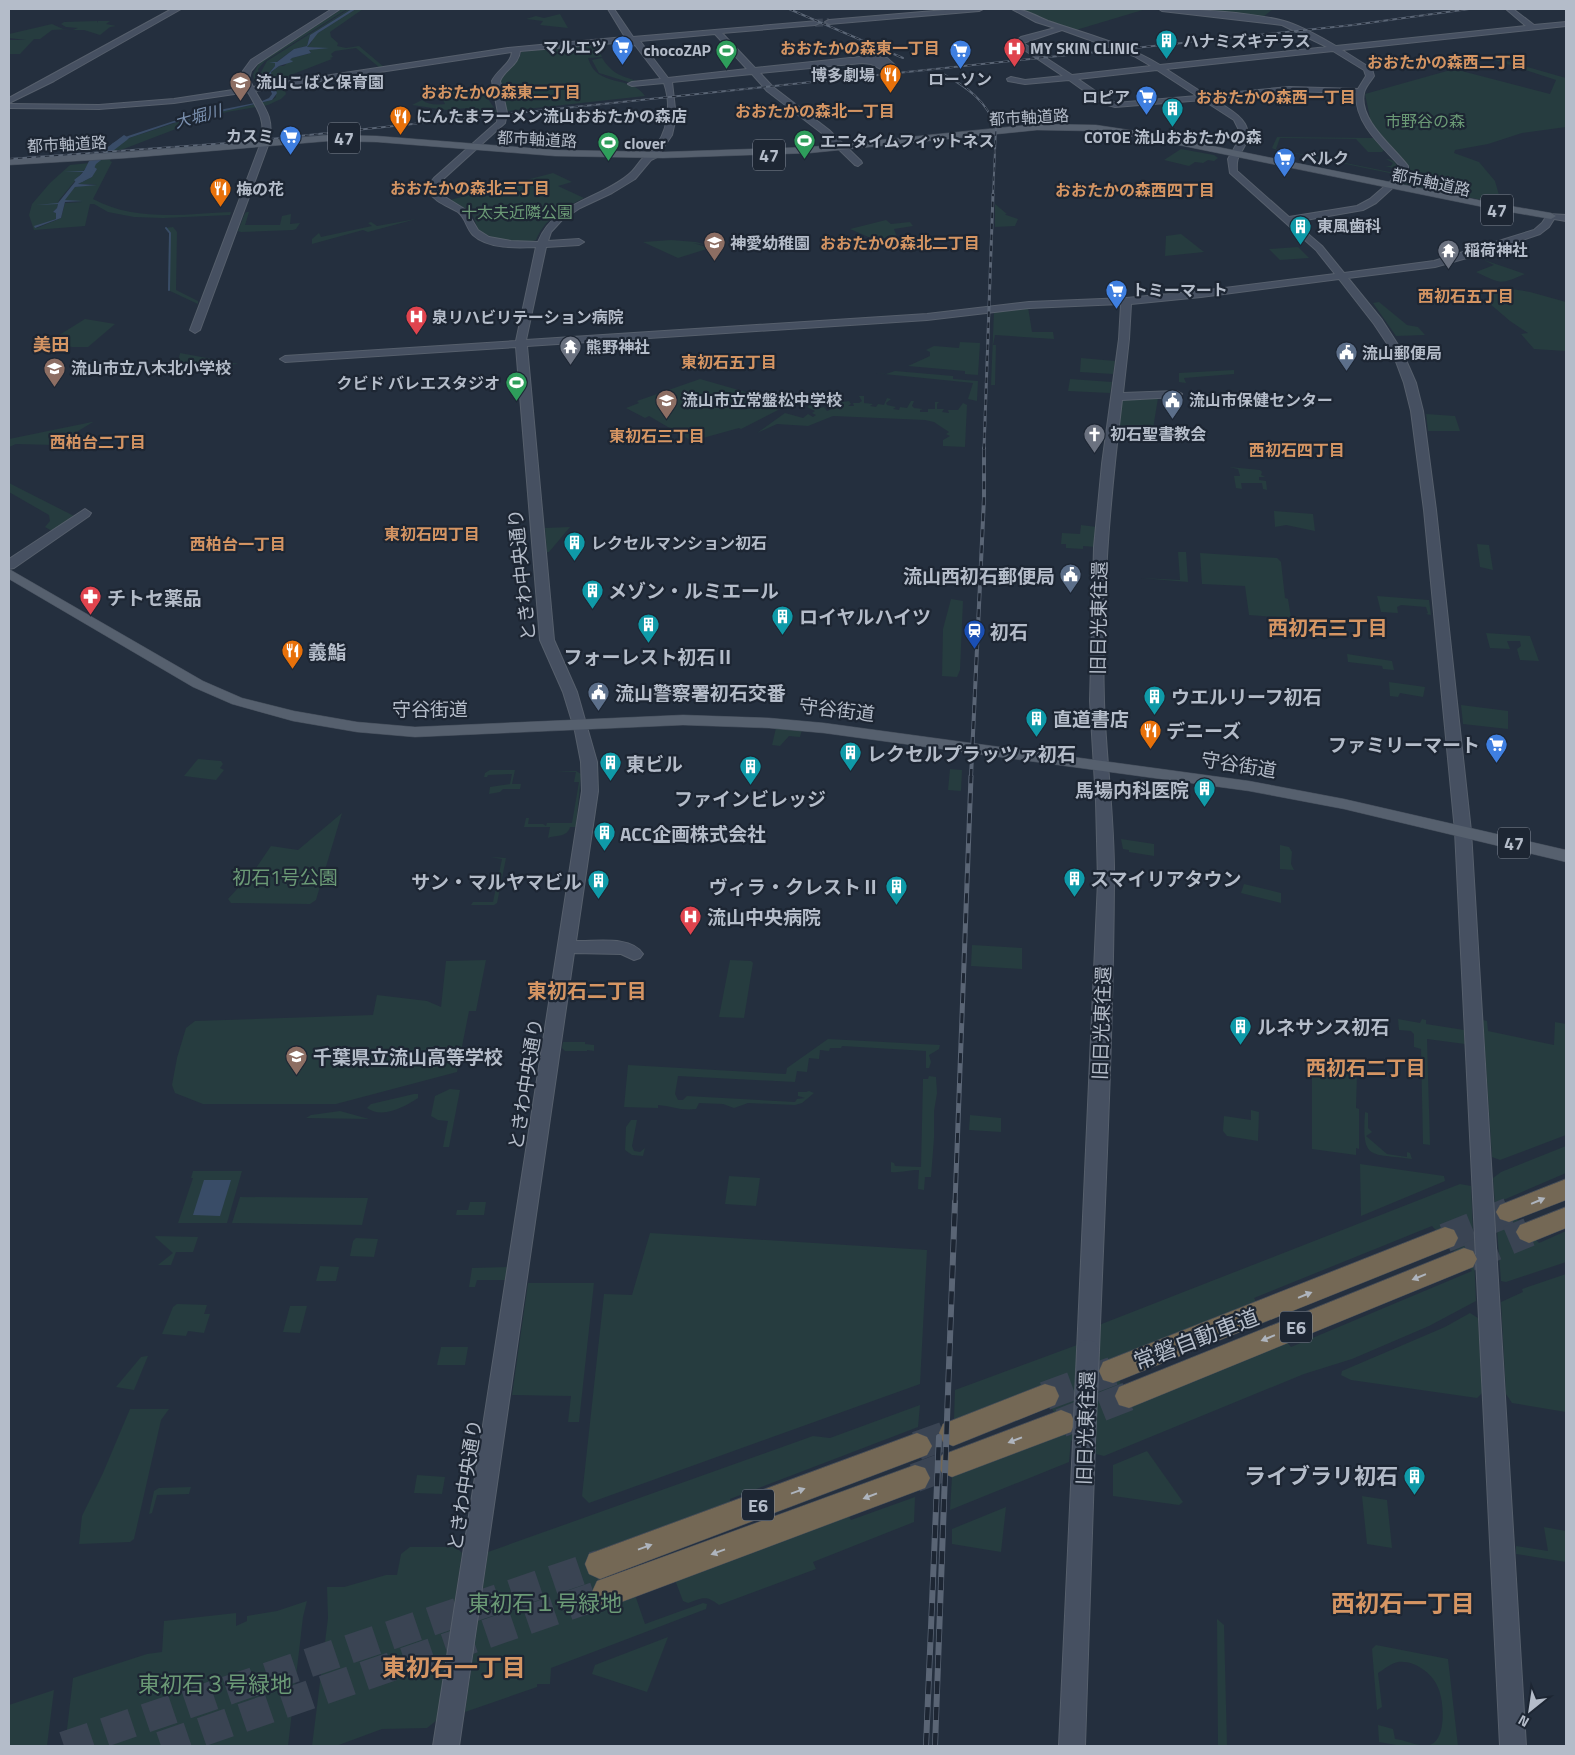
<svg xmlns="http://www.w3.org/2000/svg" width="1575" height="1755" viewBox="0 0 1575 1755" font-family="'Titillium Web','Noto Sans JP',sans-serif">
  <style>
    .green { fill: #263c3f; fill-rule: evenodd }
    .water { fill: #394c67 }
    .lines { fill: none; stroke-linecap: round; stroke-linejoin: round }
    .stream { stroke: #394c67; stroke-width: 2 }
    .river { fill: #394c67; fill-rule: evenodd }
    .secondary-tunnel { stroke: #3a4453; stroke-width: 8; stroke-dasharray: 8 4; stroke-linecap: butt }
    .highway-tunnel { stroke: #3a4453; stroke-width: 29; stroke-dasharray: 29 14; stroke-linecap: butt }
    .secondary-casing { stroke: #565f6c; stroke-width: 2 }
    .primary-casing { stroke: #414a57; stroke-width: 1 }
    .highway-casing { stroke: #434c59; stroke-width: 1 }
    .secondary { fill: #465061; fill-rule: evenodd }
    .primary { fill: #56606e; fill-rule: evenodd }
    .highway { fill: #746855; fill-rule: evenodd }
    .rail-far4-casing { stroke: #5a6575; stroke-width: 2 }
    .rail-far3-casing { stroke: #5a6575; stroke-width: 3 }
    .rail-far2-casing { stroke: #5a6575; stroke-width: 4 }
    .rail-far1-casing { stroke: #5a6575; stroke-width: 5 }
    .rail-casing { stroke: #5a6575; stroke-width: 6 }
    .rail-far4 { stroke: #1d2633; stroke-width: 1; stroke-dasharray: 4.5; stroke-linecap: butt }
    .rail-far3 { stroke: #1d2633; stroke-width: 2; stroke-dasharray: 5.5; stroke-linecap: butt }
    .rail-far2 { stroke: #1d2633; stroke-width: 2.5; stroke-dasharray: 8; stroke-linecap: butt }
    .rail-far1 { stroke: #1d2633; stroke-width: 3; stroke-dasharray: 10; stroke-linecap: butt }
    .rail { stroke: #1d2633; stroke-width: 4.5; stroke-dasharray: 13; stroke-linecap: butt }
    .secondary-bridge-casing { stroke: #565f6c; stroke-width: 24; stroke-linecap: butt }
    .secondary-bridge { stroke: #465061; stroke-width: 22 }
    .oneway { fill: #aeb4bd }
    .labels { text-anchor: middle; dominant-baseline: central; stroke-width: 4.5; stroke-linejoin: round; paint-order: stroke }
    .far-poi-label { font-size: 16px; font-weight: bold; fill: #b4bcc9; stroke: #1d2633; text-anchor: start }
    .far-neighbourhood-label { font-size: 16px; font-weight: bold; fill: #d59563; stroke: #1d2633 }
    .far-water-label { font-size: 16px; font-style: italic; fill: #7c92b1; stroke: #1d2633 }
    .far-street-label { font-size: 16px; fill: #b4bcc9; stroke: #1d2633 }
    .far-park-label { font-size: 16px; fill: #6b9a76; stroke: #1d2633 }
    .shield { fill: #1d2633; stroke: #878f9c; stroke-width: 1 }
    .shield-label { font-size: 18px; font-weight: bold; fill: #b4bcc9 }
    .far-quarter-label { font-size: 18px; font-weight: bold; fill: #d59563; stroke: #1d2633 }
    .street-label { font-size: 19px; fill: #b4bcc9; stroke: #1d2633 }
    .poi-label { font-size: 19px; font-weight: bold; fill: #b4bcc9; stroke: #1d2633; text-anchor: start }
    .park-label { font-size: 19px; fill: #6b9a76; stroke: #1d2633 }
    .neighbourhood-label { font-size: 20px; font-weight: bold; fill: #d59563; stroke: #1d2633 }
    .near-street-label { font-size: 22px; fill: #b4bcc9; stroke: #1d2633 }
    .near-poi-label { font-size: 22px; font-weight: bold; fill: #b4bcc9; stroke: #1d2633; text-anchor: end }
    .near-park-label { font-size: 22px; fill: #6b9a76; stroke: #1d2633 }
    .near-neighbourhood-label { font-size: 24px; font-weight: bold; fill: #d59563; stroke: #1d2633 }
  </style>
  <rect width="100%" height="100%" fill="#242f3e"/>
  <!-- green -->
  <g class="green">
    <polygon points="342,9 347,9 265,61 258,69 260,81 254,82 253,74 259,63"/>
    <polygon points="349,9 352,9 310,35 307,46 294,49 275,63 275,66 266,77 268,85 263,82 260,74 267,61"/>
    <path d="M356,9H363L330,32L331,37L338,43L337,46L346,48L359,46L384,67L380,68L356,48L335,51L331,54L333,57L330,58L332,59L288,76L289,78L286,79L289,82L279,84L285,90L286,94L281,99L268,105L227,112L202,119L121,150L115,153L110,161L112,162L93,199C135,222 186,214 231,212L230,215L163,218L134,217L108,212L94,204H90L85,226L34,230L29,215L32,204L50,183L70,165L90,163L59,200L57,208L53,212L56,213V219L35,226L37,228L61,218L65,203L82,202L64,200L75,187L97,184H78L92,177L96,169L93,165L118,143L132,137L184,120L272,100L276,97L271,80V72L279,66H284L292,58L311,53L309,50L316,47H306L311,43L313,36Z"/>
    <polygon points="1021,9 1146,9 1076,30 1039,18"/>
    <polygon points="1167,9 1273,9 1263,17"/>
    <polygon points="560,14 568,28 540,25 543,21 526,19 536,16 544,18"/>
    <polygon points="97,21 97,23 98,21 110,21 106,24 116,26 110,27 100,35 84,30 73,30 78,28 66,27 61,24 64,22"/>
    <polygon points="52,24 63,29 70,29 52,30 40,39 34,39 20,54 9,54 9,40 26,40 9,38 9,34"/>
    <path d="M614,42L625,44L602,45L600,52L602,57L588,58C597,89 630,74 645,96L507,111C504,102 498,88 500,80C504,68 520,64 521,52Z"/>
    <path d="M602,58C613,75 622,76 640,82H628L599,73L592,60Z"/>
    <polygon points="1496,58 1566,78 1566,127 1522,133 1488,144 1455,150 1454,153 1479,162 1495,181 1499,195 1492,202 1406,185 1403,183 1410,174 1410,168 1371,123 1365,94 1454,69 1550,94 1556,80 1492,59"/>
    <path d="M486,88L489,92L488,99L497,112L482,114L480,111L474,112L468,108L446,110L412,105L422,100C429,105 436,105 445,104L442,98L446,92Z"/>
    <path d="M1277,137L1373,138L1384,150L1382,152H1368L1356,139L1280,138L1276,149L1390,172L1393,168L1385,166H1391L1393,163L1386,159C1395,159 1399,165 1396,173L1394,174L1274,149L1272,148Z"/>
    <polygon points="1181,149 1214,155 1218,158 1214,161 1208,160 1203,163 1195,162 1189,166 1164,160"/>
    <path d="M553,173L572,182L558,186L584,198C564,208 545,218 536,240C522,245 495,243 482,234C477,230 476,222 473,216C467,209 458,205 450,200Z"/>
    <polygon points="995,204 1007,214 1005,214 1006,215 1018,219 1015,226 995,227"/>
    <polygon points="247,212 249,212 245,225 280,225 282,216 291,214 290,224 300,223 296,229 293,230 241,232 238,231 245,213"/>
    <polygon points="416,219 368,232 363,230 312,244 312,239 319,233 321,237 372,226 368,223 371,222 377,226"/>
    <polygon points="886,220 891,224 910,222 913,226 894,229 897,237 873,239 850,229"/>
    <polygon points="173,227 177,232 176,290 198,301 198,304 168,290 169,233 165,228"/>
    <polygon points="1181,234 1204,252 1165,256 1166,236"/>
    <polygon points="671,240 696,242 710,246 693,243 710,248 678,258 643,242"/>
    <polygon points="1298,247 1309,258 1280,260 1269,249"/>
    <path d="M1484,260L1525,274C1499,285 1502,284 1476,272L1494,265Z"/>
    <polygon points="1506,288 1530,292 1566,302 1566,351 1534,349 1521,334 1528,333 1510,321 1489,303 1490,297 1486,295"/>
    <polygon points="1379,302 1407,325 1418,327 1425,335 1396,336 1373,303"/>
    <polygon points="1028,307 1032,332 1053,332 1054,339 995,335 993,345 996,345 995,385 991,385 994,311"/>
    <polygon points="85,319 115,324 88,347 72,347 48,342"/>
    <polygon points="960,342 980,343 978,375 965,374 965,371 908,366 930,356 930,352 926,350 934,346 959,348"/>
    <polygon points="180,353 239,364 197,367 178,363"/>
    <polygon points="1081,358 1115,361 1113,374 1080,372"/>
    <polygon points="1234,370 1234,374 1184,378 1186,383 1179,382 1179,373"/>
    <polygon points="895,371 953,376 953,379 978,381 977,401 968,399 973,383 874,373 886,374"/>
    <polygon points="700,379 777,401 778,410 741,429 739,428 692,441 649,416 645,418 626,408 639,403 637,401"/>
    <polygon points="1070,379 1112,382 1110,393 1068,391"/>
    <polygon points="859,396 864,396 864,403 873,404 870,406 876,407 878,404 884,405 887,398 891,399 886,403 887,405 896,407 893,409 899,410 900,407 907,408 911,401 914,401 912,406 914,408 923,409 920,410 920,412 928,412 928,409 935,409 935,402 939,402 937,404 937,409 944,409 942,412 949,413 948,410 958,410 963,403 967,405 965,447 943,446 943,440 950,436 946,434 949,432 934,422 925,420 833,416 808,426 777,424 757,433 785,413 803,418 808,414 813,417 816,415 812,413 815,411 807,407 810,405 816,409 824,407 827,411 832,409 828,406 834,404 829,400 832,399 835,403 849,401 851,404 848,406 854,406 853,403 859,403 862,401"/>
    <polygon points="1156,397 1158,398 1152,435 1193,435 1194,441 1166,440 1165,437 1118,436 1118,433 1116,433 1120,400"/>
    <polygon points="1426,414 1455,416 1460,431 1428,431"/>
    <polygon points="92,422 93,422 55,445 16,444 9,447 9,439"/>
    <polygon points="1229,467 1260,470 1262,472 1261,475 1265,477 1259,477 1259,480 1266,481 1267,490 1263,489 1262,483 1241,483 1242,489 1236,488 1234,476 1240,476 1238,469"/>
    <polygon points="9,483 74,516 54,532 45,527 50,521 49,515 9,492"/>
    <polygon points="1274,511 1313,514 1315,531 1286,525 1275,527"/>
    <polygon points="1081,525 1097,527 1096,547 1083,546 1083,549 1066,548 1066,544 1061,544 1062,533 1080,534"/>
    <polygon points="570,527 549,552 547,552 545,528"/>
    <polygon points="1477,544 1489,545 1493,570 1480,567"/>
    <polygon points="1178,552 1186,552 1188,582 1141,578 1180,580"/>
    <polygon points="1200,553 1277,558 1281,562 1285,598 1288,599 1291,618 1249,615 1245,586 1202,584"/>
    <polygon points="1377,596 1429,600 1431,615 1426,614 1428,613 1426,607 1401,605 1397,607 1398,613 1381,612"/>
    <polygon points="951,599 963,601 960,670 957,677 942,676 943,629"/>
    <polygon points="1486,633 1530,636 1539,661 1520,660 1517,649 1521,646 1520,641 1507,641 1510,649 1490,648"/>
    <polygon points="1347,654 1392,661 1394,670 1383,669 1382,666 1348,662"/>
    <polygon points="1389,682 1425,687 1423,697 1400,693 1398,697 1390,696"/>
    <polygon points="1461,705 1508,711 1508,729 1463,724"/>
    <polygon points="776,728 802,730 800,737 789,736 780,746 772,745"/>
    <polygon points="198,759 221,761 223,764 220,768 224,770 216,780 184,776"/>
    <polygon points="950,769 962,770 961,791 948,790"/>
    <polygon points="490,770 515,770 512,784 521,784 520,789 503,789 500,792 489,794 490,787 510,784 512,774 488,775 487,777 484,777 485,773"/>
    <path d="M555,771H576L581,774L576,827H570C567,838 555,835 548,838L550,827H524L526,818H529L528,824H543L546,826L547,823H572L579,782H574L576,772Z"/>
    <polygon points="342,813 316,900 310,904 231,903 228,899 256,868 271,846 298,850"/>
    <polygon points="1121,839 1154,844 1154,856 1129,852 1129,850 1123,849"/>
    <polygon points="1280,845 1289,847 1292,852 1291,864 1294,870 1280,869"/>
    <polygon points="490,857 506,858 497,903 494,905 471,905 473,902 493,902 502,859"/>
    <polygon points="1244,884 1281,893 1281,903 1241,893"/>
    <polygon points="972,945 1022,948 1022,969 971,966"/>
    <polygon points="486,960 476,1011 469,1011 457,1072 336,1104 203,1104 175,1093 172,1085 177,1058 186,1028 195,1021 373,1015 377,995 427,1001 441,1007 446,961"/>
    <polygon points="730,960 751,961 753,963 744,1018 719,1017"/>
    <polygon points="1398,1019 1420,1023 1422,1019 1426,1020 1426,1024 1464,1030 1465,1044 1427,1039 1430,1145 1423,1144 1421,1049 1414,1047 1414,1034 1411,1031 1399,1030"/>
    <polygon points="1483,1020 1487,1021 1488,1031 1554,1045 1555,1022 1566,1024 1566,1135 1500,1160 1492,1157"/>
    <path d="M828,1039L940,1045L939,1049L929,1055L931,1062L929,1068H926V1051L842,1046L841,1048H830L829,1051L820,1050L819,1059L809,1058L807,1072L797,1071L795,1082L678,1076L675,1094L678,1100H683L687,1096L795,1102L797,1099L805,1098L798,1096V1092H806L809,1091L814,1093L802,1103L795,1105L748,1103L734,1108L723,1104L699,1103L696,1109C681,1111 671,1106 658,1105V1108L624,1107L628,1065L786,1074L787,1068Z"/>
    <polygon points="563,1042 585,1042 585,1044 594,1045 594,1051 587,1050 587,1051 565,1051 562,1048"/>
    <polygon points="1312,1067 1357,1074 1356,1108 1359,1109 1359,1149 1356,1148 1356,1155 1312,1149"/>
    <path d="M929,1076L936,1077L937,1093L934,1111V1138L931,1177H925L924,1190L918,1189L919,1170C908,1170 901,1173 891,1172V1162L894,1163L895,1166L921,1167L923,1079H928Z"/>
    <polygon points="450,1089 460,1090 449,1147 443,1147 448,1121 438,1120 431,1116 435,1096"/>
    <path d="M414,1094H418V1098C404,1107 383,1119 367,1108L371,1104Z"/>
    <polygon points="1251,1110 1259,1112 1258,1141 1227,1136 1223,1131 1224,1116 1251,1120"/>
    <polygon points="340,1111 369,1119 306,1118 311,1115"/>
    <path d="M1365,1112L1368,1113V1128L1372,1132L1366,1136L1387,1154L1407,1157V1152L1410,1153L1412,1159C1369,1153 1362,1161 1365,1112Z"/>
    <polygon points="970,1115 1001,1118 1001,1132 969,1130"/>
    <polygon points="631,1120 637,1120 632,1146 634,1151 640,1152 645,1148 643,1156 632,1155 625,1150 626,1127"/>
    <polygon points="1566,1146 1566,1173 1501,1201 1539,1243 1566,1231 1566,1262 1506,1282 1501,1281 1493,1178 1501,1172"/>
    <polygon points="1360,1164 1444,1176 1445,1181 1361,1216"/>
    <polygon points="193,1171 242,1171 227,1223 178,1223 193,1178 191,1178"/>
    <polygon points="729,1176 760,1178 756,1206 725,1204"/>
    <path d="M1460,1184L1471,1186L1476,1301L1429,1326L1352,1359L1304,1374L1104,1456L1096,1454L1099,1325ZM1432,1226L1472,1271L1291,1347L1287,1342L1129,1396L1107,1362L1257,1303L1254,1298Z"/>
    <polygon points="240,1197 368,1198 362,1225 232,1223"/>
    <polygon points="470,1202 486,1202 484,1215 456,1215 457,1210 468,1210"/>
    <polygon points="650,1233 927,1250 920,1384 589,1503 582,1496 604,1294 632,1295"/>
    <polygon points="156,1236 198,1237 193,1252 176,1252 171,1265 158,1265 173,1253 155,1237"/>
    <polygon points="356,1238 378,1239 374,1257 350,1256 353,1241"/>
    <polygon points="320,1266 339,1267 336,1281 316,1281"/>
    <polygon points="508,1267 506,1280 477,1280 475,1287 469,1287 472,1268"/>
    <polygon points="1566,1274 1566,1412 1512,1403 1506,1394 1501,1302 1523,1292 1522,1289"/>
    <polygon points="528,1283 594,1283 579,1422 568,1422 571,1396 512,1395"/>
    <polygon points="177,1304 207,1305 204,1314 210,1314 204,1333 188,1331 186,1336 162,1334 173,1307"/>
    <polygon points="290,1306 307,1306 300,1333 283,1332"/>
    <polygon points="1470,1313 1478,1318 1482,1393 1477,1398 1351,1380 1341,1375 1342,1371 1445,1327"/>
    <polygon points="1077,1345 1074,1444 1071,1440 1069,1462 950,1510 952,1477 1066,1432 1039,1387 954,1420 955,1390"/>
    <polygon points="441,1347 468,1347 465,1365 437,1365"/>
    <polygon points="147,1356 148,1356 134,1390 116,1387 141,1357"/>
    <polygon points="920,1405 918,1427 730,1499 731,1502 596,1551 611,1603 635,1595 645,1624 703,1603 707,1604 706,1609 551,1668 550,1684 537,1684 537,1687 465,1712 488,1552 813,1436 830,1438"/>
    <polygon points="130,1409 169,1409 161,1420 134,1539 130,1542 79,1544 82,1516 103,1473"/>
    <polygon points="1147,1451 1183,1502 1179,1505 1113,1496 1113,1465"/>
    <polygon points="417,1475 445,1477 442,1494 414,1493"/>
    <polygon points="191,1487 189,1494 157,1495 152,1513 149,1514 154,1491 159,1488"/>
    <polygon points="1362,1496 1387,1500 1392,1548 1367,1544"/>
    <path d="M915,1497L914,1522L813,1562L816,1569L719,1605C705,1595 704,1598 688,1603L683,1601L675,1580L848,1515L851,1520Z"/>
    <polygon points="1006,1507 1001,1552 952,1544 952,1529"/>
    <polygon points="1544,1527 1566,1531 1566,1562 1516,1554 1516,1546 1548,1551"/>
    <polygon points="410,1547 456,1547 462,1553 437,1720 427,1728 382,1729 336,1746 312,1746 328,1618 327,1587 344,1587 386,1575 397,1575 401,1554"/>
    <polygon points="307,1601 303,1617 288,1746 65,1746 73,1678 147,1654 162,1652 164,1621 236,1613 236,1626 247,1621 247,1616 277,1611"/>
    <polygon points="1217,1619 1224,1625 1227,1746 1218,1746"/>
    <polygon points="668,1637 647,1692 592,1674 595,1665"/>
    <path d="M1376,1645L1448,1659L1458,1746H1402L1379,1742L1378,1725L1393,1729L1395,1739C1407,1740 1421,1749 1432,1744C1446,1737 1444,1704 1439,1690C1434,1674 1415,1660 1398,1662C1391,1663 1383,1670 1378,1673L1382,1707L1377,1710L1372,1649Z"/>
    <polygon points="54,1690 47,1746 9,1746 9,1705"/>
  </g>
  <!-- water -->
  <g class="water">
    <polygon points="352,9 356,9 318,33 307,47 329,48 309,50 311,53 292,58 290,60 293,61 292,62 279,66 271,72 272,82 277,93 272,100 173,123 126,139 107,152 104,152 113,143 128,136 189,116 260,102 269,98 272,94 266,77 275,66 275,63 269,62 277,62 294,49 307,46 310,35"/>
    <polygon points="90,163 95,163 93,166 97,169 92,177 78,184 97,185 75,187 65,200 83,201 65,202 61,218 35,228 34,226 56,219 56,213 53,212 57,208 58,204 36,205 58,203 83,172 64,171 84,171"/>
    <polygon points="204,1180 231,1180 220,1216 193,1215"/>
  </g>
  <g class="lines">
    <!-- stream -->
    <polyline class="stream" points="166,228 170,233 169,290"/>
    <!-- river -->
    <polygon class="river" points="124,135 129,138 127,140 96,164 90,177 82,182 76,182 74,180 83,173 89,161"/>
    <!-- secondary-tunnel -->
    <polyline class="secondary-tunnel" points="815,23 829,22"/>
    <!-- highway-tunnel -->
    <g class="highway-tunnel">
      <polyline points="1445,1238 1509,1212"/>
      <polyline points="1469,1257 1529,1232"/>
      <polyline points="1045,1396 1113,1371"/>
      <polyline points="1061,1423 1129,1396"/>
      <polyline points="917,1446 953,1433"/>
      <polyline points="915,1478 952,1464"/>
      <polyline points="64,1746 600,1564"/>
      <polyline points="161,1746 608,1592"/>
    </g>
    <defs>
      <g id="secondary">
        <polygon points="172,9 181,9 54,81 9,103 9,98"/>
        <path d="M332,9H340L257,64L251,71L249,79L253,87L508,48L625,37L608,9H614L633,37L818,21L819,23L815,25L722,33L755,68L869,56L887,58L897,67L883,70L871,64L862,63L760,73L773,87L829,130L861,161L862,163L858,166L855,165L823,134L767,91L752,74L672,82L676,117L672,135L657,157L651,160L635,179L612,193L580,208L562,220L551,232L548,241L579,239L584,242L579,245L546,247L526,340L927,314L1029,302L1126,298L1201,291L1335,274L1316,250L1230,173L1228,159L1239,140V130L1234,120L1203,100L1115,107L1101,103L1069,80L1025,84L1008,81L1007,79L1011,77L1025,80L1063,76L1014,43L1021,37L1055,28L1036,22L1012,9C1025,9 1036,16 1048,21C1086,34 1126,44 1160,65L1327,47L1282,25L1162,11L1159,9C1195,9 1249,12 1284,21C1302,26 1320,37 1336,46L1526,26L1506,9H1513L1534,25L1566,22V26L1342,50L1372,69L1374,76C1371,81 1365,87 1364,93C1358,120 1394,147 1408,166V174L1376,203L1363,210L1294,222L1322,246L1344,273L1434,261L1534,230L1542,223L1548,214L1566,215V221L1554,219L1549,227L1540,234L1481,254L1435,267L1348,278L1382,320L1402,351L1416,383L1423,411L1436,510L1471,831L1526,1746H1500L1455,831L1424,510L1411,411L1404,383L1392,351L1374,324L1339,279L1201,297L1131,304L1129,339L1123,393L1176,391L1182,394L1176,397L1122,400C1110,500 1101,600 1104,701C1106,761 1115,822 1114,882C1113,1038 1105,1195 1099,1351L1096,1357L1088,1360L1080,1357L1077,1351L1098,881L1096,801L1090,701L1094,547L1102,464L1119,339L1121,304L1029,308L927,320L527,346L554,640L577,692L597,762L598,791L576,941C595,942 631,935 643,954L640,958L634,960L621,954L574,953L459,1746H433L582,791L581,762L575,731L563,692L540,640L516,347L285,362L280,359L285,356L516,341L536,247C517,248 488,249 473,235C466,228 466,218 458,212C446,205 435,202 427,190V187L434,178L497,122L498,113L492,81C497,70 511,64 512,52L255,91C266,110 273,117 270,140L200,330L195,333L190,330L262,140C265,119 258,110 248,92L174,103L99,109L9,108V104L99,105L174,99L246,88L241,79L243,71L251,60ZM1062,30L1134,56L1151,66L1072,75L1023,43ZM715,34L747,69L668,78L640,41ZM627,42L629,47L635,45L661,79L632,82L628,84L632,86L664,83C672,106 668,133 652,151C650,154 646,155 643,158C638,163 634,171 628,175C598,200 554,202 538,242L511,241L489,237L478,230L466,210L437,192L435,187L440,182L505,123L507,113L500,81C505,69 519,65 520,51ZM1333,51L1364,70L1366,76L1358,89L1289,87L1206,95L1166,69ZM1157,70L1197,96L1116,103L1107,99L1078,79ZM1289,91L1356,93C1355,124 1381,145 1400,166V173L1370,199L1357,206L1289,217L1237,171C1236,157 1239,157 1245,145C1257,122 1229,109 1213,99Z"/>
        <polygon points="957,9 983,9 979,11 829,24 825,22 829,20"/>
        <polygon points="85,509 91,513 89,516 14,568 9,569 9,559"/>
        <polygon points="1084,1432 1092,1435 1095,1442 1085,1746 1059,1746 1073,1442 1076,1435"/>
      </g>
      <g id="primary">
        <polygon points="1037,124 1096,125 1149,133 1493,203 1551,213 1556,216 1551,219 1493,209 1149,139 1096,131 1037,130 810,153 663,158 555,156 377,142 329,141 127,158 9,165 9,159 127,152 329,135 377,136 555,150 663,152 810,147"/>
        <polygon points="9,569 203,681 242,698 294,711 357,722 415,727 683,715 769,718 824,723 1249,781 1344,799 1566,850 1566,862 1344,809 1249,791 824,733 769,728 683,725 415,737 357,732 293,721 232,704 193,687 9,579"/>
      </g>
      <g id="highway">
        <polygon points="1566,1179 1566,1200 1509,1222 1500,1219 1496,1212 1500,1205"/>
        <polygon points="1566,1207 1566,1228 1529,1243 1520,1239 1516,1232 1520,1225"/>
        <polygon points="1445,1227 1454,1230 1458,1238 1454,1246 1113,1383 1103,1380 1099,1371 1103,1362"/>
        <polygon points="1464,1248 1473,1251 1477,1259 1473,1267 1129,1408 1119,1405 1115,1396 1119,1387"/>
        <polygon points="1045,1384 1055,1387 1059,1396 1055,1405 953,1446 943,1442 939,1433 943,1424"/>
        <polygon points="1061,1410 1071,1414 1075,1423 1071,1432 952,1477 942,1473 937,1464 942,1455"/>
        <polygon points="917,1433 927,1437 932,1446 927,1455 600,1579 589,1574 585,1564 589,1554"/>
        <polygon points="915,1465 925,1468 930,1478 925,1488 608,1607 597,1603 592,1592 597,1581 608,1577"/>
      </g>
    </defs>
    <!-- secondary casing -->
    <use href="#secondary" class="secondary-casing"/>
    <!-- primary casing -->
    <use href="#primary" class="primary-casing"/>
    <!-- highway casing -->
    <use href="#highway" class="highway-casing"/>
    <!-- secondary -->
    <use href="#secondary" class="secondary"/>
    <!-- primary -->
    <use href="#primary" class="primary"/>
    <!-- highway -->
    <use href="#highway" class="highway"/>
    <defs>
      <g id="rail-far4">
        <polyline points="789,9 903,58"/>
        <path d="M943,74C967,87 987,101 996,128L993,196"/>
        <polyline points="9,159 242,142 1353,25 1469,9"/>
      </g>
      <polyline id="rail-far3" points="984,449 993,194"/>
      <polyline id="rail-far2" points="971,777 984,498 984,448"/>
      <polyline id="rail-far1" points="955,1203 971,776"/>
      <g id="rail">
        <polyline points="926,1746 939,1437"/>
        <polyline points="935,1746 955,1202"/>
      </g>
    </defs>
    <!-- rail-far4 casing -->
    <use href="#rail-far4" class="rail-far4-casing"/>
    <!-- rail-far3 casing -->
    <use href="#rail-far3" class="rail-far3-casing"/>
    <!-- rail-far2 casing -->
    <use href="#rail-far2" class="rail-far2-casing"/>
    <!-- rail-far1 casing -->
    <use href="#rail-far1" class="rail-far1-casing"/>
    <!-- rail casing -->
    <use href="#rail" class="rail-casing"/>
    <!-- rail-far4 -->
    <use href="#rail-far4" class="rail-far4"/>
    <!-- rail-far3 -->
    <use href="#rail-far3" class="rail-far3"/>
    <!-- rail-far2 -->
    <use href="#rail-far2" class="rail-far2"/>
    <!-- rail-far1 -->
    <use href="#rail-far1" class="rail-far1"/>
    <!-- rail -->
    <use href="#rail" class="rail"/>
    <defs>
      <polyline id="secondary-bridge" points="1084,1442 1088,1351"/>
    </defs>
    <!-- secondary-bridge casing -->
    <use href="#secondary-bridge" class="secondary-bridge-casing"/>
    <!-- secondary-bridge -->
    <use href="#secondary-bridge" class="secondary-bridge"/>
  </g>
  <!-- one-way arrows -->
  <defs><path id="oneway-solid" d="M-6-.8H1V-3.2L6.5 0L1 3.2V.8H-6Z" transform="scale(1.25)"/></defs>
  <g class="oneway">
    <use href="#oneway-solid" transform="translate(1538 1201) rotate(-23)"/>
    <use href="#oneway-solid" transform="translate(1419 1277) rotate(158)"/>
    <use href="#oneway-solid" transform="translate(1305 1295) rotate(-22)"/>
    <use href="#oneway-solid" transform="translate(1268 1338) rotate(158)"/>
    <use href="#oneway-solid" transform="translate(1015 1440) rotate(159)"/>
    <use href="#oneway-solid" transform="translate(798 1491) rotate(-20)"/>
    <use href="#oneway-solid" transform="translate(870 1496) rotate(159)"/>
    <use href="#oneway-solid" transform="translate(645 1547) rotate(-20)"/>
    <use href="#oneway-solid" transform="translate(718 1552) rotate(160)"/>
  </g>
  <!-- icons -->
  <defs>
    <symbol id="building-pin" viewBox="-11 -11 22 30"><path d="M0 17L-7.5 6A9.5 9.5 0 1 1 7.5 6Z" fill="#0f9aa8" stroke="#1d2633"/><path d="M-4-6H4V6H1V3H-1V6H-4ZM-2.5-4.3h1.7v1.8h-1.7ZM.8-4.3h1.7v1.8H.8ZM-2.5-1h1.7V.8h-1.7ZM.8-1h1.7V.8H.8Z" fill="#fff"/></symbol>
    <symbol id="supermarket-pin" viewBox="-11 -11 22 30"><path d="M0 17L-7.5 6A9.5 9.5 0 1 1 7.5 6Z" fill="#3f7fe0" stroke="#1d2633"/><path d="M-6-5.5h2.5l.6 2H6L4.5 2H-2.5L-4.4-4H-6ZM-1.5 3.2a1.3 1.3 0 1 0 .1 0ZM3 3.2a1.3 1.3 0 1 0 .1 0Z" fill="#fff"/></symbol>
    <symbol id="hospital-pin" viewBox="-11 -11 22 30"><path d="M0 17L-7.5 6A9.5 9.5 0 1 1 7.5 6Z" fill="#e0444e" stroke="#1d2633"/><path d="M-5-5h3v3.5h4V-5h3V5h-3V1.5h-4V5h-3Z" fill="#fff"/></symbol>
    <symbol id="stadium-pin" viewBox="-11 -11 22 30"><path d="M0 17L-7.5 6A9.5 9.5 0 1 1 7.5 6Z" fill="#2e9e5b" stroke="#1d2633"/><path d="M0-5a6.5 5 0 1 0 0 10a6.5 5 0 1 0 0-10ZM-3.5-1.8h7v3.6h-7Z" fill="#fff"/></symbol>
    <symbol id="restaurant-pin" viewBox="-11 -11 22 30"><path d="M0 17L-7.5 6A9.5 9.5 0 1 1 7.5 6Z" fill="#e8710a" stroke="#1d2633"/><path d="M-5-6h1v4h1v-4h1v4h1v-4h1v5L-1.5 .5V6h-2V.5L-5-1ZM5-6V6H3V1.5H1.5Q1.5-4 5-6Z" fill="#fff"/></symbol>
    <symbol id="school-pin" viewBox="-11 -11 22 30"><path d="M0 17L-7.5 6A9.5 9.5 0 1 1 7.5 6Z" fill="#8d6e63" stroke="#1d2633"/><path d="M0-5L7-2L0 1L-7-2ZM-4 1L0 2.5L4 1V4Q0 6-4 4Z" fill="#fff"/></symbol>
    <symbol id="temple-pin" viewBox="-11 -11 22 30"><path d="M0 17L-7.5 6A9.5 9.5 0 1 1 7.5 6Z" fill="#6b7280" stroke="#1d2633"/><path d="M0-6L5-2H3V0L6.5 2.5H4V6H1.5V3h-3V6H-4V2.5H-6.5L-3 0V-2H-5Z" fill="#fff"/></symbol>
    <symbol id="civic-pin" viewBox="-11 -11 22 30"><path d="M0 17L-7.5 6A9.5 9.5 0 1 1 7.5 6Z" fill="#5c6f8a" stroke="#1d2633"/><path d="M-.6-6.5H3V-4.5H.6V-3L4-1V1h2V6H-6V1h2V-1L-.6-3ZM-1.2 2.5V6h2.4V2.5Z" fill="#fff"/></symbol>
    <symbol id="church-pin" viewBox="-11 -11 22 30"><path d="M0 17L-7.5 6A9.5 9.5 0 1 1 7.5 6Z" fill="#6b7280" stroke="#1d2633"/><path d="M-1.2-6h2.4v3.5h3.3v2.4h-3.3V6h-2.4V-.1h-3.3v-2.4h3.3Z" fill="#fff"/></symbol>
    <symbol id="pharmacy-pin" viewBox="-11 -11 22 30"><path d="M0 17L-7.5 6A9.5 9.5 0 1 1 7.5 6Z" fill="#e0444e" stroke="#1d2633"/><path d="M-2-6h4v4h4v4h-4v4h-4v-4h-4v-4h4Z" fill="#fff"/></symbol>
    <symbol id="station-pin" viewBox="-11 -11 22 30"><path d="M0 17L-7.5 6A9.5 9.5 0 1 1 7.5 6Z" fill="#1a4fb4" stroke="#1d2633"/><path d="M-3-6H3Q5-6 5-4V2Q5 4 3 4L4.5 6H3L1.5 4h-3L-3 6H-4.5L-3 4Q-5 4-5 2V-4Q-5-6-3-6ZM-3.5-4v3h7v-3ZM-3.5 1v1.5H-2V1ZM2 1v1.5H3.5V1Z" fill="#fff"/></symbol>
  </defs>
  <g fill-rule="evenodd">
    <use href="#building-pin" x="1154" y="28" width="25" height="34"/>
    <use href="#supermarket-pin" x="610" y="34" width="25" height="34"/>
    <use href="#hospital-pin" x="1002" y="36" width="25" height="34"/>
    <use href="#stadium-pin" x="714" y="38" width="25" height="34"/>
    <use href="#supermarket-pin" x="948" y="38" width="25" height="34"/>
    <use href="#restaurant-pin" x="878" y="62" width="25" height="34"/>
    <use href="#school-pin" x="228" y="70" width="25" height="34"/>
    <use href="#supermarket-pin" x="1134" y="84" width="25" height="34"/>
    <use href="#building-pin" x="1160" y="96" width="25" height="34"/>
    <use href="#restaurant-pin" x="388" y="104" width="25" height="34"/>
    <use href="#supermarket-pin" x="278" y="124" width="25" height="34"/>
    <use href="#stadium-pin" x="792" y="128" width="25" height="34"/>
    <use href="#stadium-pin" x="596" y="130" width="25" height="34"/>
    <use href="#supermarket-pin" x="1272" y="146" width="25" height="34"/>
    <use href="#restaurant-pin" x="208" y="176" width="25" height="34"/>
    <use href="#building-pin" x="1288" y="214" width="25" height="34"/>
    <use href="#school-pin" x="702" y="230" width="25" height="34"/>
    <use href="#temple-pin" x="1436" y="238" width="25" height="34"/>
    <use href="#supermarket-pin" x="1104" y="278" width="25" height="34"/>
    <use href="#hospital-pin" x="404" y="304" width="25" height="34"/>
    <use href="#temple-pin" x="558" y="334" width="25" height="34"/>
    <use href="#civic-pin" x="1334" y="340" width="25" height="34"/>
    <use href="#school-pin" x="42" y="356" width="25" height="34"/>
    <use href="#stadium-pin" x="504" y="370" width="25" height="34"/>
    <use href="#school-pin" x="654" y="388" width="25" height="34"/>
    <use href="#civic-pin" x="1160" y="388" width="25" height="34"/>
    <use href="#church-pin" x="1082" y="422" width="25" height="34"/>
    <use href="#building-pin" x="562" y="530" width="25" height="34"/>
    <use href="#civic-pin" x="1058" y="562" width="25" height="34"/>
    <use href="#building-pin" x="580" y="578" width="25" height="34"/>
    <use href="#pharmacy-pin" x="78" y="584" width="25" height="34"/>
    <use href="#building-pin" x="770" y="604" width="25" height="34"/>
    <use href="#building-pin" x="636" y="612" width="25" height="34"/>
    <use href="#station-pin" x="962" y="618" width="25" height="34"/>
    <use href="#restaurant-pin" x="280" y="638" width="25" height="34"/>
    <use href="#civic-pin" x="586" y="680" width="25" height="34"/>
    <use href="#building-pin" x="1142" y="684" width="25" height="34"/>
    <use href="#building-pin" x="1024" y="706" width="25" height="34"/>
    <use href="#restaurant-pin" x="1138" y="718" width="25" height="34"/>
    <use href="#supermarket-pin" x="1484" y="732" width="25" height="34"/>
    <use href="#building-pin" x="838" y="740" width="25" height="34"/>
    <use href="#building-pin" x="598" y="750" width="25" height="34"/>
    <use href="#building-pin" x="738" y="754" width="25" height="34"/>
    <use href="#building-pin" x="1192" y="776" width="25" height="34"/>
    <use href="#building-pin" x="592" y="820" width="25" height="34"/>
    <use href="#building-pin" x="1062" y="866" width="25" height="34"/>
    <use href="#building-pin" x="586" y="868" width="25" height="34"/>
    <use href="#building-pin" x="884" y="874" width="25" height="34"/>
    <use href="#hospital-pin" x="678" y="904" width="25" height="34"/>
    <use href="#building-pin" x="1228" y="1014" width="25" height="34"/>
    <use href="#school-pin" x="284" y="1044" width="25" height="34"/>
    <use href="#building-pin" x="1402" y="1464" width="25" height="34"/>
  </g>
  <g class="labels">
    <!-- far-poi labels -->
    <g class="far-poi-label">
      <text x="1183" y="41">ハナミズキテラス</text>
      <text x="607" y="47" text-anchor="end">マルエツ</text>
      <text x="1030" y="48">MY SKIN CLINIC</text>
      <text x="711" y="50" text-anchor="end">chocoZAP</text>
      <text x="875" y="75" text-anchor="end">博多劇場</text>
      <text x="960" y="79" text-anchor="middle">ローソン</text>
      <text x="256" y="82">流山こばと保育園</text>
      <text x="1130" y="97" text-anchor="end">ロピア</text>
      <text x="416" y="116">にんたまラーメン流山おおたかの森店</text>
      <text x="274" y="136" text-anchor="end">カスミ</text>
      <text x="1173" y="137" text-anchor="middle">COTOE 流山おおたかの森</text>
      <text x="820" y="141">エニタイムフィットネス</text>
      <text x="624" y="143">clover</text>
      <text x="1301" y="158">ベルク</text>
      <text x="236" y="189">梅の花</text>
      <text x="1317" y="226">東風歯科</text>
      <text x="730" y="243">神愛幼稚園</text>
      <text x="1464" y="250">稲荷神社</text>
      <text x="1132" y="290">トミーマート</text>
      <text x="432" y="317">泉リハビリテーション病院</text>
      <text x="586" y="347">熊野神社</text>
      <text x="1362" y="353">流山郵便局</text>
      <text x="71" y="368">流山市立八木北小学校</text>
      <text x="500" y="383" text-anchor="end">クビド バレエスタジオ</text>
      <text x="682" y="400">流山市立常盤松中学校</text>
      <text x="1189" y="400">流山市保健センター</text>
      <text x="1110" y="434">初石聖書教会</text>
      <text x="591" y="543">レクセルマンション初石</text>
    </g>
    <!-- far-neighbourhood labels -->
    <g class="far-neighbourhood-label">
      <text x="860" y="48">おおたかの森東一丁目</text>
      <text x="1447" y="62">おおたかの森西二丁目</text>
      <text x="501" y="92">おおたかの森東二丁目</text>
      <text x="1276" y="97">おおたかの森西一丁目</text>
      <text x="815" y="111">おおたかの森北一丁目</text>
      <text x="470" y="188">おおたかの森北三丁目</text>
      <text x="1135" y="190">おおたかの森西四丁目</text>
      <text x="900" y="243">おおたかの森北二丁目</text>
      <text x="1466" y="296">西初石五丁目</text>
      <text x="729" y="362">東初石五丁目</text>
      <text x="657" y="436">東初石三丁目</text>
      <text x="98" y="442">西柏台二丁目</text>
      <text x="1297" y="450">西初石四丁目</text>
      <text x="432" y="534">東初石四丁目</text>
      <text x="238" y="544">西柏台一丁目</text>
    </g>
    <!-- far-water labels -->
    <g class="far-water-label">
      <text transform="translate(198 116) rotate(-15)">大堀川</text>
    </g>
    <!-- far-street labels -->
    <g class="far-street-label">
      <text transform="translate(1029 117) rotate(-3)">都市軸道路</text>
      <text transform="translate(537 139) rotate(3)">都市軸道路</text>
      <text transform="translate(67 144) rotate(-3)">都市軸道路</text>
      <text transform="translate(1431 182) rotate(12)">都市軸道路</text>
    </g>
    <!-- far-park labels -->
    <g class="far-park-label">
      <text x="1425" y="121">市野谷の森</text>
      <text x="517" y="212">十太夫近隣公園</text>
    </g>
    <!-- shield labels -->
    <g class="shield">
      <rect x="328" y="122.5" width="32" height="31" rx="4"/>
      <rect x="753" y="139.5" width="32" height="31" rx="4"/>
      <rect x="1481" y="194.5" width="32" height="31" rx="4"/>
      <rect x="1498" y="827.5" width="32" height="31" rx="4"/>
      <rect x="1280" y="1311.5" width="32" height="31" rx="4"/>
      <rect x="742" y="1489.5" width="32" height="31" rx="4"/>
    </g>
    <g class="shield-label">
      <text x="344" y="138">47</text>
      <text x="769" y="155">47</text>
      <text x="1497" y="210">47</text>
      <text x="1514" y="843">47</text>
      <text x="1296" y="1327">E6</text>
      <text x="758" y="1505">E6</text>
    </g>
    <!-- far-quarter labels -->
    <g class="far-quarter-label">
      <text x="51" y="344">美田</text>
    </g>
    <!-- street labels -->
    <g class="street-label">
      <text transform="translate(521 575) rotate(-96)">ときわ中央通り</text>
      <text transform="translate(1098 618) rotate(-89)">旧日光東往還</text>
      <text x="430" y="708">守谷街道</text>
      <text transform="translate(837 709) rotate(7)">守谷街道</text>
      <text transform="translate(1239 764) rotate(9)">守谷街道</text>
      <text transform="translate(1101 1023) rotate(-88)">旧日光東往還</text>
      <text transform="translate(525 1084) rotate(-81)">ときわ中央通り</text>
      <text transform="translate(1085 1428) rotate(-88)">旧日光東往還</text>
      <text transform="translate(464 1485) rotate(-81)">ときわ中央通り</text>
    </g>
    <!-- poi labels -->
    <g class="poi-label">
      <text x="1055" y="575" text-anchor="end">流山西初石郵便局</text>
      <text x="608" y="590">メゾン・ルミエール</text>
      <text x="107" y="597">チトセ薬品</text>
      <text x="799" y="616">ロイヤルハイツ</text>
      <text x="990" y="631">初石</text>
      <text x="308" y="651">義鮨</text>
      <text x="649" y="656" text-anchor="middle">フォーレスト初石Ⅱ</text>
      <text x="615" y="692">流山警察署初石交番</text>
      <text x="1171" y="696">ウエルリーフ初石</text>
      <text x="1053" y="718">直道書店</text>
      <text x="1166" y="730">デニーズ</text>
      <text x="1480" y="744" text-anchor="end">ファミリーマート</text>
      <text x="867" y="753">レクセルプラッツァ初石</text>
      <text x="626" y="763">東ビル</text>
      <text x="1189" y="789" text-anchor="end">馬場内科医院</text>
      <text x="750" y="798" text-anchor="middle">ファインビレッジ</text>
      <text x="620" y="833">ACC企画株式会社</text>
      <text x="1090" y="878">スマイリアタウン</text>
      <text x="582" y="881" text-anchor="end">サン・マルヤマビル</text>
      <text x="880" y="886" text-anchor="end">ヴィラ・クレストⅡ</text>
      <text x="707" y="916">流山中央病院</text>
      <text x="1257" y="1026">ルネサンス初石</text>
      <text x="313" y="1056">千葉県立流山高等学校</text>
    </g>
    <!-- park labels -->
    <g class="park-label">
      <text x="285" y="876">初石1号公園</text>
    </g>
    <!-- neighbourhood labels -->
    <g class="neighbourhood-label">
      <text x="1328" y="627">西初石三丁目</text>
      <text x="587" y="990">東初石二丁目</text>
      <text x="1366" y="1067">西初石二丁目</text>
    </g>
    <!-- near-street labels -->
    <g class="near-street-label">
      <text transform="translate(1196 1339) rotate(-21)">常磐自動車道</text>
    </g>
    <!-- near-poi labels -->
    <g class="near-poi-label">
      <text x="1398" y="1476">ライブラリ初石</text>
    </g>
    <!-- near-park labels -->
    <g class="near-park-label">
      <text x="545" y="1603">東初石１号緑地</text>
      <text x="215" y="1684">東初石３号緑地</text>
    </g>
    <!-- near-neighbourhood labels -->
    <g class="near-neighbourhood-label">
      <text x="1403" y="1603">西初石一丁目</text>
      <text x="454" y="1667">東初石一丁目</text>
    </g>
  </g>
  <!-- border -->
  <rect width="1575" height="1755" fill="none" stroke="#b4bcc9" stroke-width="20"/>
  <!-- north arrow -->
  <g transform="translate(1530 1710) rotate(210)" stroke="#1d2633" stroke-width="4" paint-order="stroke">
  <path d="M0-4L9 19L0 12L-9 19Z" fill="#b4bcc9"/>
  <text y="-8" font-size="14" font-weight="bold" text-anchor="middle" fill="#b4bcc9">N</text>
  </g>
</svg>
